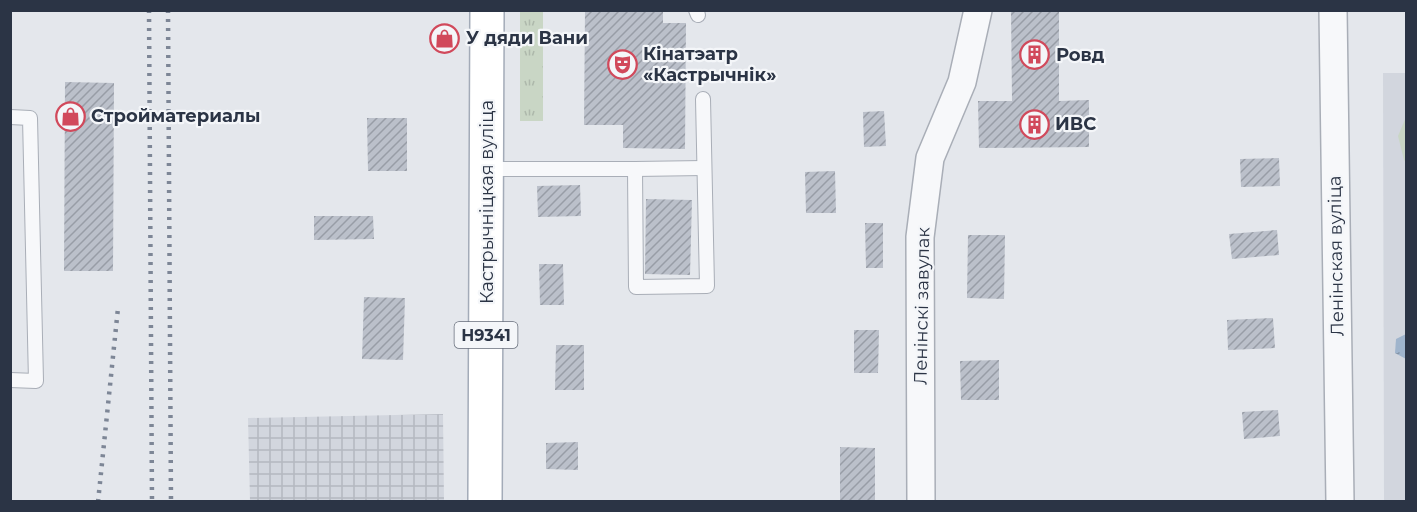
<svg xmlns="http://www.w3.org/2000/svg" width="1417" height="512" viewBox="0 0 1417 512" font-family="Montserrat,sans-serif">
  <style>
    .built { fill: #d2d6de }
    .industrial { fill: url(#industrial-grid) }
    .grass { fill: url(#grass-tufts) }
    .garden { fill: #c9d6c5 }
    .water { fill: url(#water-ripples) }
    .building { fill: url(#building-hatch) }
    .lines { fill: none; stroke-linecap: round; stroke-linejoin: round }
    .service-casing { stroke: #a9aeb7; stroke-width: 16 }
    .minor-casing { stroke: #a9aeb7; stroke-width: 30 }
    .primary-casing { stroke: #a3abb8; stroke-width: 36 }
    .service { stroke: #f7f8fa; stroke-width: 14 }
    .minor { stroke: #f7f8fa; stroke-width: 27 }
    .primary { stroke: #fff; stroke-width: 33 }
    .rail { stroke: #7d8696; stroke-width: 4.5; stroke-dasharray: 3 6; stroke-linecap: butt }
    .labels { text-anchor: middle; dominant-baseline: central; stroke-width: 4.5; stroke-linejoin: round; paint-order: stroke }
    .shield { fill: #f4f6f9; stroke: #676e7b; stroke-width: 1.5 }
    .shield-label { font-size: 16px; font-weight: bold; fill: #2b3445 }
    .poi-label { font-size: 18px; font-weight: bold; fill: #2b3445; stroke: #f4f6f9; text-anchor: start }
    .street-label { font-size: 18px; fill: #2b3445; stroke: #f4f6f9 }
  </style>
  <defs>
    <pattern id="industrial-grid" width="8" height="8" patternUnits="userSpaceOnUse" patternTransform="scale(1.5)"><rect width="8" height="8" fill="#d2d6de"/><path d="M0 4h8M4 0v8" fill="none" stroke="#b4b8c0"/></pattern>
    <pattern id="grass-tufts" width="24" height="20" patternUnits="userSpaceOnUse" patternTransform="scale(1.5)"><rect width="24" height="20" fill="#c9d6c5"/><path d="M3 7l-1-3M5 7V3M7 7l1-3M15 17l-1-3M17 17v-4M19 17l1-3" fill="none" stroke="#adb8ab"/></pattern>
    <pattern id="water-ripples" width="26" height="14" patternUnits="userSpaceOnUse" patternTransform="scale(1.5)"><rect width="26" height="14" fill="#9fb4cc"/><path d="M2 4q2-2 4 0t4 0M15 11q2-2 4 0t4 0" fill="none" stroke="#8293a7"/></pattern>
    <pattern id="building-hatch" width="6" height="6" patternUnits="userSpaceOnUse" patternTransform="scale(1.5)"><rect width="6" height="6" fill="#bbc0ca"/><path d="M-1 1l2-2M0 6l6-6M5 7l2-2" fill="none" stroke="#989da6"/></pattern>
  </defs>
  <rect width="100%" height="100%" fill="#e4e7ec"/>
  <!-- built -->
  <polygon class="built" points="1383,73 1406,73 1406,501 1384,501"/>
  <!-- industrial -->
  <polygon class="industrial" points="443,414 444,501 250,501 248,418"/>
  <!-- grass -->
  <rect class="grass" x="520" y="11" width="23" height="110"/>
  <!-- garden -->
  <polygon class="garden" points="1406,117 1406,162 1404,160 1398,136"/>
  <!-- water -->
  <polygon class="water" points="1406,334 1406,359 1395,353 1396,339"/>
  <!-- building -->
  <g class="building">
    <polygon points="585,10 663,10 663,23 686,23 685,149 623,148 623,125 584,125"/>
    <polygon points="1011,10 1059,10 1059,101 1089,100 1089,147 979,148 978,101 1012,101"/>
    <polygon points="65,82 114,83 113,271 64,271"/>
    <polygon points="884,111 886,146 864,147 863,112"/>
    <polygon points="367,118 407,118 407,171 368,171"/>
    <polygon points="1279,158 1280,186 1241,187 1240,159"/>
    <polygon points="835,171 836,213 806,213 805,172"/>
    <polygon points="580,185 581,216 538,217 537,186"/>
    <polygon points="646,199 692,200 690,275 645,274"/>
    <polygon points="314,216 373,216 374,239 314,240"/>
    <polygon points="865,223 883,223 883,268 866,268"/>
    <polygon points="1277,230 1279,255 1232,259 1229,234"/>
    <polygon points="968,235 1005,235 1004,299 967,298"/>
    <polygon points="539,264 563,264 564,305 540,305"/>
    <polygon points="364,297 405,298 403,360 362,359"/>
    <polygon points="1273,318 1275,348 1228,350 1227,320"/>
    <polygon points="854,330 879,330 878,373 854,373"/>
    <polygon points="556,345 584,345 584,390 555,390"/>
    <polygon points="999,360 999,400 961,400 960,361"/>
    <polygon points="1278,410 1280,436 1244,439 1242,412"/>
    <polygon points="578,442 578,470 546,469 546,443"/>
    <polygon points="840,447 875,448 875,501 840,501"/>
  </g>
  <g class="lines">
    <defs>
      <g id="service">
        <polyline points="696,10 698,15"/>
        <polyline points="10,117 30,118 36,381 10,380"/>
        <polyline points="488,169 635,169 636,287 707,286 703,99"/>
        <polyline points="635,169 704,168"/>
      </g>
      <g id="minor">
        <polyline points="1333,10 1340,502"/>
        <polyline points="921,502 920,237 930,158 962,82 978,10"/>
      </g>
      <polyline id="primary" points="485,502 487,10"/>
    </defs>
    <!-- service casing -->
    <use href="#service" class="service-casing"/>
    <!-- minor casing -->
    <use href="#minor" class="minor-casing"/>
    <!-- primary casing -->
    <use href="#primary" class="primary-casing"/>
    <!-- service -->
    <use href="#service" class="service"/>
    <!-- minor -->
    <use href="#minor" class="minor"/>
    <!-- primary -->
    <use href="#primary" class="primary"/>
    <!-- rail -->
    <g class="rail">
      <polyline points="149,10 152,502"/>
      <polyline points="168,10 171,502"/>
      <polyline points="98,502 118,308"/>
    </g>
  </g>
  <!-- icons -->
  <defs>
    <symbol id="shop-ring" viewBox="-11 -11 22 22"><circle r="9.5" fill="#f4f6f9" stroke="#d1495b" stroke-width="1.5"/><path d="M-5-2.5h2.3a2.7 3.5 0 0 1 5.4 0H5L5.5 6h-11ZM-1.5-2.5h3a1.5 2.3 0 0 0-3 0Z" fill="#d1495b"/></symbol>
    <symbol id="building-ring" viewBox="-11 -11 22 22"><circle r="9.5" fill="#f4f6f9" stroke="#d1495b" stroke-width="1.5"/><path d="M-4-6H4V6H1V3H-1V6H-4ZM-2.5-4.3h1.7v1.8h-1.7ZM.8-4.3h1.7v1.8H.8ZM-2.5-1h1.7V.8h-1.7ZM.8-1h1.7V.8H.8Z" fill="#d1495b"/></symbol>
    <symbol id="theatre-ring" viewBox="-11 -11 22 22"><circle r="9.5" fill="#f4f6f9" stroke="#d1495b" stroke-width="1.5"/><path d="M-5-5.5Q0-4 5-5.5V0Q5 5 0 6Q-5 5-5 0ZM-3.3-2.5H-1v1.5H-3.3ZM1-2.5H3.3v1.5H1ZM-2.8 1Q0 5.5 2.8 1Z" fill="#d1495b"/></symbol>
  </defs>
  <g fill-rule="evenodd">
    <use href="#shop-ring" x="428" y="22" width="33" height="33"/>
    <use href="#building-ring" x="1018" y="38" width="33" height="33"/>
    <use href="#theatre-ring" x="606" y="48" width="33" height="33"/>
    <use href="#shop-ring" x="54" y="100" width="33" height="33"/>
    <use href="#building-ring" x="1018" y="108" width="33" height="33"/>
  </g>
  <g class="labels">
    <!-- shield labels -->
    <rect class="shield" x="454.5" y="322" width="63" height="26" rx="4.5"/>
    <g class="shield-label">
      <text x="486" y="335">Н9341</text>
    </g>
    <!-- poi labels -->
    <g class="poi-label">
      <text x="466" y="38">У дяди Вани</text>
      <text x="643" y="54">Кінатэатр<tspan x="643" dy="21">«Кастрычнік»</tspan></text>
      <text x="1056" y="55">Ровд</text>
      <text x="91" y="116">Стройматериалы</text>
      <text x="1055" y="124">ИВС</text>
    </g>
    <!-- street labels -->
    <g class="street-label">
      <text transform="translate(487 202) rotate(-90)">Кастрычніцкая вуліца</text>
      <text transform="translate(1336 256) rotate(-91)">Ленінская вуліца</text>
      <text transform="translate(922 306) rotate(-89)">Ленінскі завулак</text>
    </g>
  </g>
  <!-- border -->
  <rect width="1417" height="512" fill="none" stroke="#2b3445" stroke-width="24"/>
</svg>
